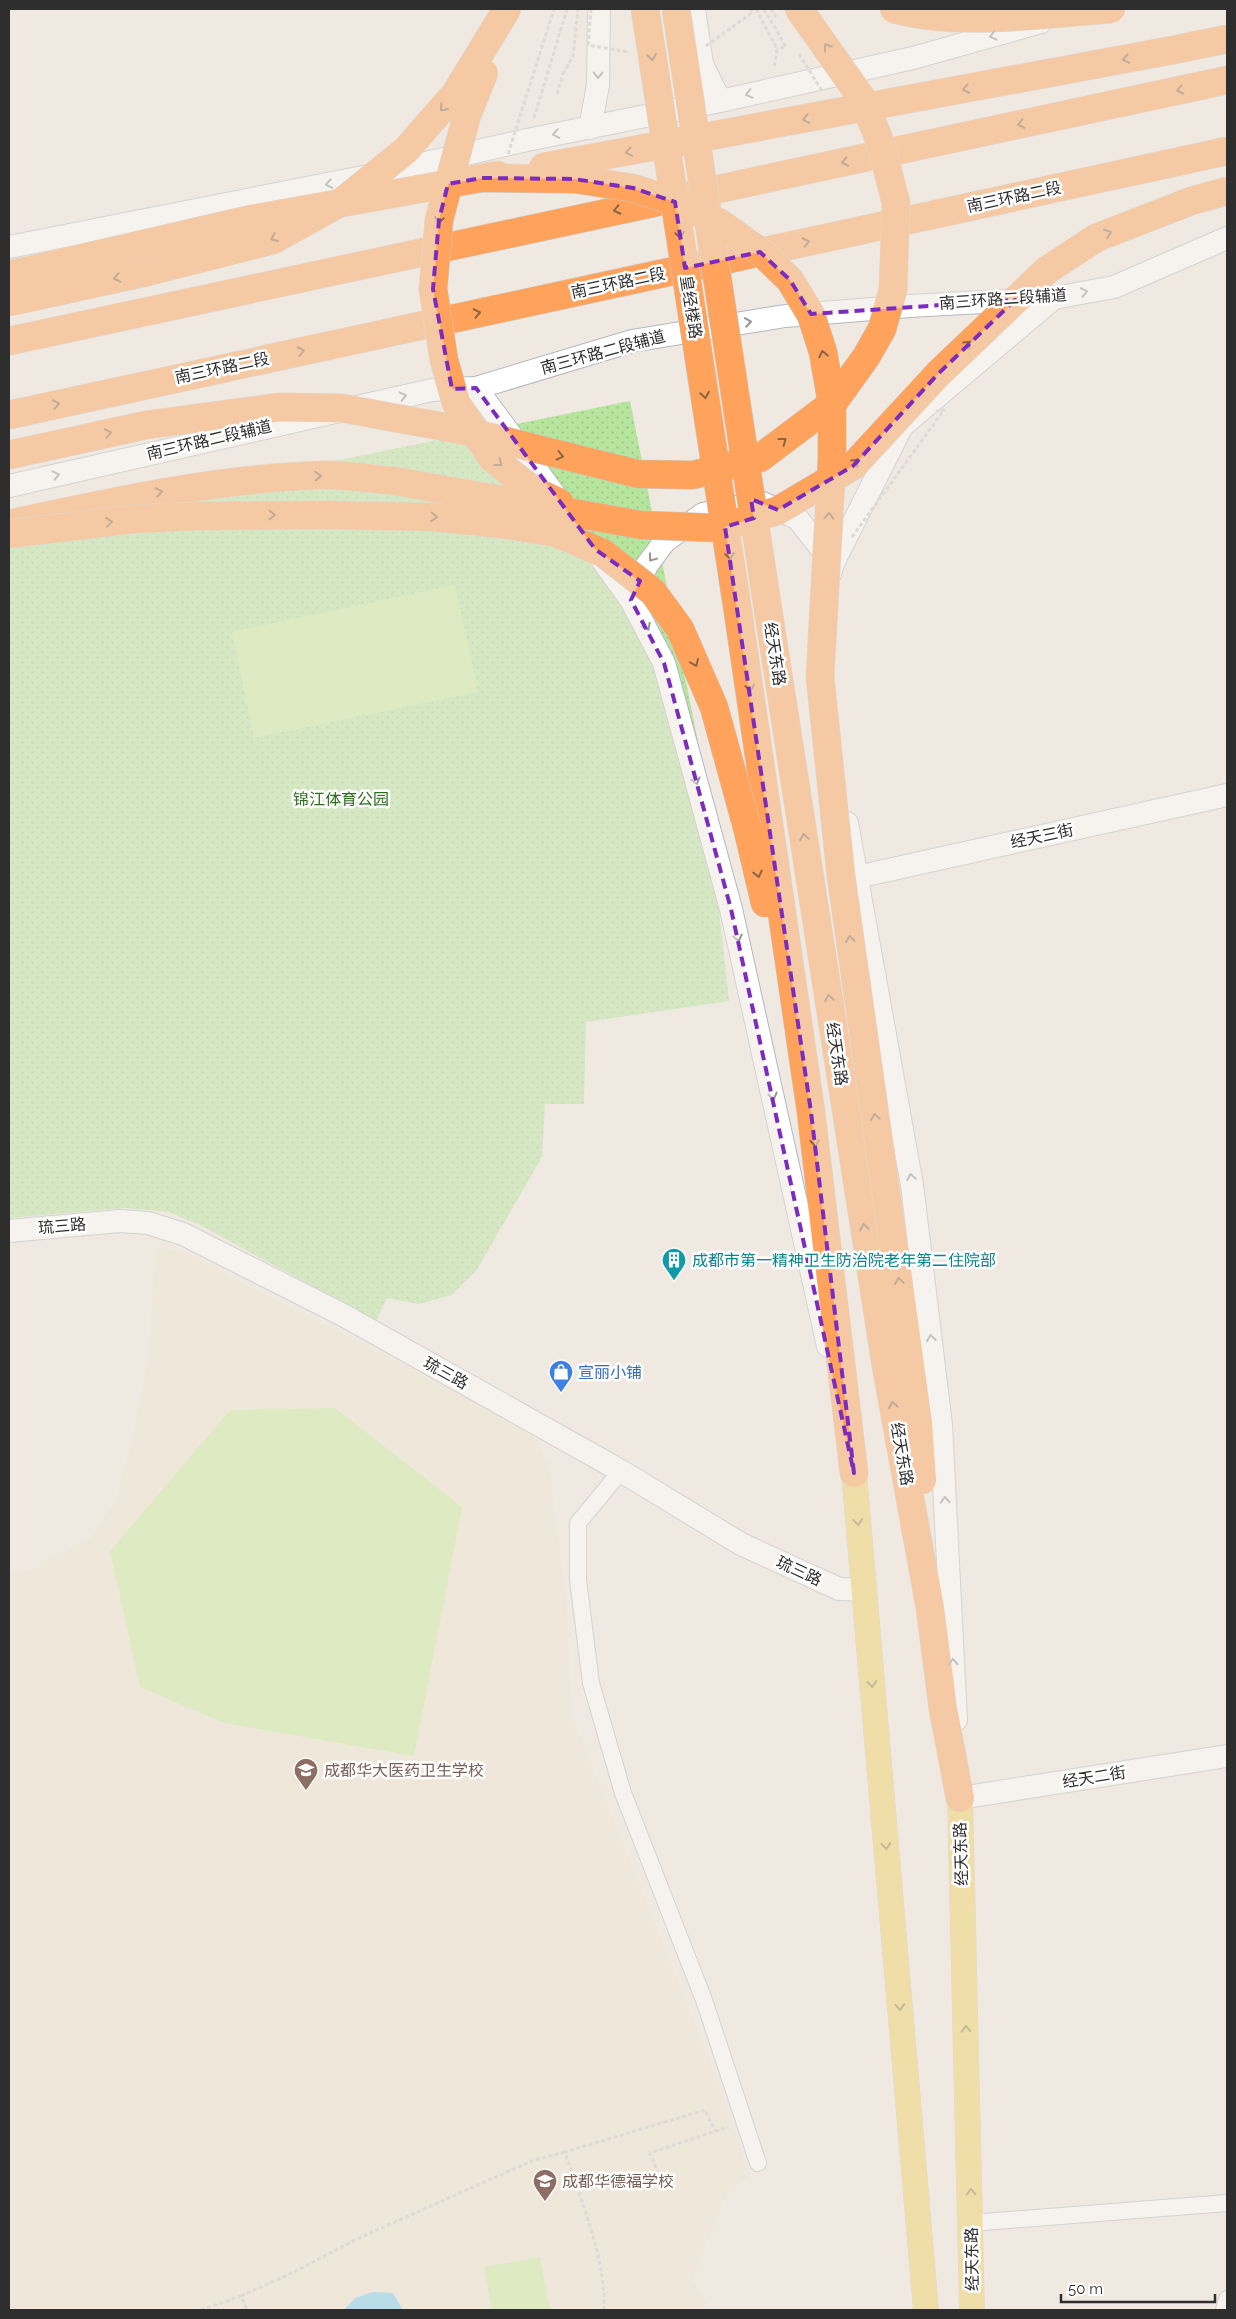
<svg xmlns="http://www.w3.org/2000/svg" width="1236" height="2319" viewBox="0 0 1236 2319" font-family="Raleway,'Noto Sans SC',sans-serif">
  <style>
    .education { fill: #f0e6d1 }
    .park { fill: url(#park-dots) }
    .pitch { fill: #c9ec9a }
    .water { fill: #75cff0 }
    .lines { fill: none; stroke-linecap: round; stroke-linejoin: round }
    .street-casing { stroke: #b4b7c1; stroke-width: 18 }
    .secondary-casing { stroke: #b4b7c1; stroke-width: 24 }
    .primary-casing { stroke: #c9c9c9; stroke-width: 26 }
    .highway-casing { stroke: #c9c9c9; stroke-width: 29 }
    .path { stroke: #c9c9c9; stroke-width: 3; stroke-dasharray: 4 2.5; stroke-linecap: butt }
    .street { stroke: #fff; stroke-width: 16 }
    .secondary { stroke: #fff; stroke-width: 22 }
    .primary { stroke: #f2d163; stroke-width: 25 }
    .highway { stroke: #ffa35c; stroke-width: 28 }
    .highway-bridge-casing { stroke: #c9c9c9; stroke-width: 29; stroke-linecap: butt }
    .path-bridge { stroke: #c9c9c9; stroke-width: 3; stroke-dasharray: 4 2.5; stroke-linecap: butt }
    .highway-bridge { stroke: #ffa35c; stroke-width: 28 }
    .oneway { stroke: #969696 }
    .oneway2 { stroke: #8c6343 }
    .oneway3 { stroke: #908048 }
    .marked { fill: none; stroke: #7b2cbf; stroke-width: 4; stroke-dasharray: 10 6; stroke-linejoin: round }
    .labels { text-anchor: middle; dominant-baseline: central; stroke-width: 5; stroke-linejoin: round; paint-order: stroke }
    .street-label { font-size: 16px; fill: #2e2e2e; stroke: #fff }
    .park-label { font-size: 16px; fill: #2c6e1b; stroke: #fff }
    .culture-label { font-size: 16px; fill: #0d838f; stroke: #fff; text-anchor: start }
    .shop-label { font-size: 16px; fill: #366cbe; stroke: #fff; text-anchor: start }
    .education-label { font-size: 16px; fill: #785e54; stroke: #fff; text-anchor: start }
  </style>
  <defs>
    <pattern id="park-dots" width="8" height="8" patternUnits="userSpaceOnUse" patternTransform="scale(1.25)"><rect width="8" height="8" fill="#b6e59e"/><path d="M2 2h.1M6 6h.1" fill="none" stroke="#9dc588" stroke-width="1.8" stroke-linecap="round"/></pattern>
  </defs>
  <rect width="100%" height="100%" fill="#efe9e1"/>
  <!-- education -->
  <polygon class="education" points="156,1247 183,1252 528,1428 549,1464 567,1605 572,1715 721,2088 749,2176 727,2194 692,2280 708,2304 701,2310 9,2310 9,1573 31,1570 90,1539 116,1499 131,1444 147,1365"/>
  <!-- park -->
  <polygon class="park" points="630,401 703,767 729,1001 586,1022 584,1104 545,1104 542,1157 476,1271 451,1295 419,1304 387,1298 376,1321 202,1226 169,1212 125,1208 9,1218 9,527"/>
  <!-- pitch -->
  <g class="pitch">
    <polygon points="455,585 478,692 254,738 232,632"/>
    <polygon points="335,1408 462,1507 414,1756 224,1723 140,1687 110,1551 230,1410"/>
    <polygon points="540,2257 550,2310 492,2310 484,2267"/>
  </g>
  <!-- water -->
  <polygon class="water" points="373,2292 393,2293 403,2310 344,2310 355,2298"/>
  <g class="lines">
    <defs>
      <g id="street">
        <polyline points="621,1471 578,1523 578,1580 591,1683 623,1793 704,2000 758,2163"/>
        <polyline points="971,2223 1227,2203"/>
        <polyline points="1224,2310 1227,2299"/>
      </g>
      <g id="secondary">
        <polyline points="694,9 702,64 720,101"/>
        <polyline points="590,128 598,85 599,9"/>
        <polyline points="9,247 373,175 527,140 720,101 913,58 1041,22"/>
        <polyline points="476,388 563,506"/>
        <polyline points="9,486 432,390 476,388 632,341 785,316 910,306 1054,298 1114,287 1227,238"/>
        <polyline points="601,558 631,600 664,663 731,909 828,1346"/>
        <polyline points="830,574 833,563 902,426 1054,298"/>
        <polyline points="633,596 647,565 665,541 703,514 760,502 797,518 832,562"/>
        <polyline points="847,823 912,1185 941,1425 956,1720"/>
        <polyline points="857,877 1227,795"/>
        <polyline points="9,1231 120,1221 148,1223 183,1234 343,1315 621,1471 741,1544 839,1589 864,1590"/>
        <polyline points="959,1782 960,1798 1227,1756"/>
      </g>
      <g id="primary">
        <polyline points="854,1473 926,2310"/>
        <polyline points="960,1798 972,2310"/>
      </g>
      <g id="highway">
        <polyline points="1173,50 1227,39"/>
        <polyline points="9,341 1227,80"/>
        <polyline points="9,415 1227,151"/>
        <path d="M13,523C116,501 218,478 324,475C347,475 372,479 395,481"/>
        <polyline points="767,603 886,1366 930,1608 943,1709 960,1798"/>
        <polyline points="737,605 811,1112 854,1473"/>
        <polyline points="747,827 765,903"/>
        <polyline points="892,1235 918,1423 922,1480"/>
      </g>
    </defs>
    <!-- street casing -->
    <use href="#street" class="street-casing"/>
    <!-- secondary casing -->
    <use href="#secondary" class="secondary-casing"/>
    <!-- primary casing -->
    <use href="#primary" class="primary-casing"/>
    <!-- highway casing -->
    <use href="#highway" class="highway-casing"/>
    <!-- path -->
    <g class="path">
      <polyline points="756,9 777,49 774,68"/>
      <polyline points="764,9 786,47 777,49"/>
      <polyline points="557,94 563,74"/>
      <polyline points="534,118 567,9"/>
      <polyline points="663,2186 650,2153 728,2127"/>
      <polyline points="241,2296 296,2271 357,2239 534,2160 565,2152"/>
      <polyline points="201,2310 241,2296 247,2310"/>
      <path d="M604,2310C606,2257 581,2202 565,2152L705,2110L715,2131"/>
    </g>
    <!-- street -->
    <use href="#street" class="street"/>
    <!-- secondary -->
    <use href="#secondary" class="secondary"/>
    <!-- primary -->
    <use href="#primary" class="primary"/>
    <!-- highway -->
    <use href="#highway" class="highway"/>
    <defs>
      <g id="highway-bridge">
        <polyline points="645,9 737,605"/>
        <polyline points="676,9 767,603"/>
        <path d="M894,9C958,27 1045,14 1111,9"/>
        <polyline points="484,73 467,115 439,220 433,289 444,360 456,403 492,458 534,491 560,503"/>
        <polyline points="543,167 1173,50"/>
        <polyline points="482,178 574,179 633,188 676,202 720,223 762,253 790,280 811,315 823,352 832,404 832,461 820,677 841,876 892,1235"/>
        <polyline points="9,275 252,219 498,175"/>
        <polyline points="9,302 147,272 273,240 343,201 406,150 455,94 507,9"/>
        <polyline points="9,455 146,425 280,407 341,408 461,430 638,474 693,475 760,458 833,403 866,357 882,329 893,290 896,203 881,144 863,100 799,9"/>
        <polyline points="395,481 641,525 719,528 777,511 853,466 938,374 1047,270 1096,238 1191,201 1227,191"/>
        <polyline points="9,534 135,519 202,516 327,515 432,517 501,524 556,533 603,553 653,592 680,629 714,707 747,827"/>
      </g>
    </defs>
    <!-- highway-bridge casing -->
    <use href="#highway-bridge" class="highway-bridge-casing"/>
    <!-- path-bridge -->
    <g class="path-bridge">
      <polyline points="591,9 588,45 628,52"/>
      <polyline points="771,9 776,17"/>
      <polyline points="706,46 753,12 750,9"/>
      <polyline points="799,54 822,91"/>
      <polyline points="563,74 573,56 578,9"/>
      <polyline points="508,154 554,9"/>
      <polyline points="852,537 944,410 936,411"/>
    </g>
    <!-- highway-bridge -->
    <use href="#highway-bridge" class="highway-bridge"/>
  </g>
  <!-- one-way arrows -->
  <defs><path id="oneway-chevron" d="M-2-3.5L2.5 0L-2 3.5" fill="none" stroke-width="1.6" stroke-linecap="round" stroke-linejoin="round" transform="scale(1.25)"/></defs>
  <g class="oneway">
    <use href="#oneway-chevron" transform="translate(993 36) rotate(164)"/>
    <use href="#oneway-chevron" transform="translate(598 75) rotate(91)"/>
    <use href="#oneway-chevron" transform="translate(749 94) rotate(166)"/>
    <use href="#oneway-chevron" transform="translate(556 134) rotate(169)"/>
    <use href="#oneway-chevron" transform="translate(329 184) rotate(169)"/>
    <use href="#oneway-chevron" transform="translate(1084 292) rotate(-11)"/>
    <use href="#oneway-chevron" transform="translate(748 322) rotate(-9)"/>
    <use href="#oneway-chevron" transform="translate(403 396) rotate(-13)"/>
    <use href="#oneway-chevron" transform="translate(56 475) rotate(-13)"/>
    <use href="#oneway-chevron" transform="translate(652 558) rotate(127)"/>
    <use href="#oneway-chevron" transform="translate(647 627) rotate(62)"/>
    <use href="#oneway-chevron" transform="translate(696 781) rotate(75)"/>
    <use href="#oneway-chevron" transform="translate(738 938) rotate(77)"/>
    <use href="#oneway-chevron" transform="translate(773 1096) rotate(77)"/>
    <use href="#oneway-chevron" transform="translate(911 1177) rotate(-100)"/>
    <use href="#oneway-chevron" transform="translate(931 1338) rotate(-97)"/>
    <use href="#oneway-chevron" transform="translate(945 1500) rotate(-93)"/>
    <use href="#oneway-chevron" transform="translate(953 1662) rotate(-93)"/>
  </g>
  <g class="oneway2">
    <use href="#oneway-chevron" transform="translate(827 47) rotate(-125)"/>
    <use href="#oneway-chevron" transform="translate(652 57) rotate(81)"/>
    <use href="#oneway-chevron" transform="translate(1126 59) rotate(169)"/>
    <use href="#oneway-chevron" transform="translate(966 89) rotate(169)"/>
    <use href="#oneway-chevron" transform="translate(1180 90) rotate(168)"/>
    <use href="#oneway-chevron" transform="translate(443 108) rotate(131)"/>
    <use href="#oneway-chevron" transform="translate(806 119) rotate(169)"/>
    <use href="#oneway-chevron" transform="translate(1021 124) rotate(168)"/>
    <use href="#oneway-chevron" transform="translate(629 152) rotate(170)"/>
    <use href="#oneway-chevron" transform="translate(845 162) rotate(168)"/>
    <use href="#oneway-chevron" transform="translate(617 210) rotate(168)"/>
    <use href="#oneway-chevron" transform="translate(439 220) rotate(100)"/>
    <use href="#oneway-chevron" transform="translate(1108 233) rotate(-21)"/>
    <use href="#oneway-chevron" transform="translate(680 235) rotate(81)"/>
    <use href="#oneway-chevron" transform="translate(274 238) rotate(157)"/>
    <use href="#oneway-chevron" transform="translate(806 242) rotate(-12)"/>
    <use href="#oneway-chevron" transform="translate(117 278) rotate(168)"/>
    <use href="#oneway-chevron" transform="translate(477 313) rotate(-12)"/>
    <use href="#oneway-chevron" transform="translate(968 344) rotate(-44)"/>
    <use href="#oneway-chevron" transform="translate(301 351) rotate(-12)"/>
    <use href="#oneway-chevron" transform="translate(823 354) rotate(-102)"/>
    <use href="#oneway-chevron" transform="translate(705 395) rotate(81)"/>
    <use href="#oneway-chevron" transform="translate(56 404) rotate(-12)"/>
    <use href="#oneway-chevron" transform="translate(108 433) rotate(-12)"/>
    <use href="#oneway-chevron" transform="translate(783 441) rotate(-37)"/>
    <use href="#oneway-chevron" transform="translate(560 456) rotate(13)"/>
    <use href="#oneway-chevron" transform="translate(856 462) rotate(-44)"/>
    <use href="#oneway-chevron" transform="translate(499 463) rotate(37)"/>
    <use href="#oneway-chevron" transform="translate(318 476) rotate(-2)"/>
    <use href="#oneway-chevron" transform="translate(159 492) rotate(-10)"/>
    <use href="#oneway-chevron" transform="translate(272 515)"/>
    <use href="#oneway-chevron" transform="translate(829 516) rotate(-87)"/>
    <use href="#oneway-chevron" transform="translate(434 517) rotate(4)"/>
    <use href="#oneway-chevron" transform="translate(109 522) rotate(-7)"/>
    <use href="#oneway-chevron" transform="translate(730 556) rotate(81)"/>
    <use href="#oneway-chevron" transform="translate(695 663) rotate(67)"/>
    <use href="#oneway-chevron" transform="translate(750 688) rotate(82)"/>
    <use href="#oneway-chevron" transform="translate(804 837) rotate(-99)"/>
    <use href="#oneway-chevron" transform="translate(758 874) rotate(77)"/>
    <use href="#oneway-chevron" transform="translate(850 939) rotate(-98)"/>
    <use href="#oneway-chevron" transform="translate(829 998) rotate(-99)"/>
    <use href="#oneway-chevron" transform="translate(875 1117) rotate(-98)"/>
    <use href="#oneway-chevron" transform="translate(815 1143) rotate(83)"/>
    <use href="#oneway-chevron" transform="translate(864 1227) rotate(-99)"/>
    <use href="#oneway-chevron" transform="translate(899 1281) rotate(-98)"/>
    <use href="#oneway-chevron" transform="translate(893 1405) rotate(-100)"/>
  </g>
  <g class="oneway3">
    <use href="#oneway-chevron" transform="translate(858 1522) rotate(85)"/>
    <use href="#oneway-chevron" transform="translate(872 1684) rotate(85)"/>
    <use href="#oneway-chevron" transform="translate(886 1846) rotate(85)"/>
    <use href="#oneway-chevron" transform="translate(900 2007) rotate(85)"/>
    <use href="#oneway-chevron" transform="translate(966 2029) rotate(-92)"/>
    <use href="#oneway-chevron" transform="translate(971 2192) rotate(-92)"/>
  </g>
  <!-- marked area -->
  <path d="M0 0H1236V2319H0ZM482,178L574,179L633,188L675,202L685,268L760,252L790,280L811,314L1015,300L938,374L853,466L778,510L751,499L754,518L725,527L811,1112L854,1473L731,909L664,663L631,600L640,581L595,549L476,388L452,389L433,289L439,220L448,184Z" fill="#efe9e1" fill-opacity=".55" fill-rule="evenodd"/>
  <path class="marked" d="M482,178L574,179L633,188L675,202L685,268L760,252L790,280L811,314L1015,300L938,374L853,466L778,510L751,499L754,518L725,527L811,1112L854,1473L731,909L664,663L631,600L640,581L595,549L476,388L452,389L433,289L439,220L448,184Z"/>
  <!-- icons -->
  <defs>
    <symbol id="building-pin" viewBox="-11 -11 22 30"><path d="M0 17L-7.5 6A9.5 9.5 0 1 1 7.5 6Z" fill="#0f9aa8" stroke="#fff"/><path d="M-4-6H4V6H1V3H-1V6H-4ZM-2.5-4.3h1.7v1.8h-1.7ZM.8-4.3h1.7v1.8H.8ZM-2.5-1h1.7V.8h-1.7ZM.8-1h1.7V.8H.8Z" fill="#fff"/></symbol>
    <symbol id="shop-pin" viewBox="-11 -11 22 30"><path d="M0 17L-7.5 6A9.5 9.5 0 1 1 7.5 6Z" fill="#3f7fe0" stroke="#fff"/><path d="M-5-2.5h2.3a2.7 3.5 0 0 1 5.4 0H5L5.5 6h-11ZM-1.5-2.5h3a1.5 2.3 0 0 0-3 0Z" fill="#fff"/></symbol>
    <symbol id="university-pin" viewBox="-11 -11 22 30"><path d="M0 17L-7.5 6A9.5 9.5 0 1 1 7.5 6Z" fill="#8d6e63" stroke="#fff"/><path d="M0-5L7-2L0 1L-7-2ZM-4 1L0 2.5L4 1V4Q0 6-4 4Z" fill="#fff"/></symbol>
    <symbol id="school-pin" viewBox="-11 -11 22 30"><path d="M0 17L-7.5 6A9.5 9.5 0 1 1 7.5 6Z" fill="#8d6e63" stroke="#fff"/><path d="M0-5L7-2L0 1L-7-2ZM-4 1L0 2.5L4 1V4Q0 6-4 4Z" fill="#fff"/></symbol>
  </defs>
  <g fill-rule="evenodd">
    <use href="#building-pin" x="660" y="1246" width="28" height="38"/>
    <use href="#shop-pin" x="547" y="1358" width="28" height="38"/>
    <use href="#university-pin" x="292" y="1756" width="28" height="38"/>
    <use href="#school-pin" x="531" y="2167" width="28" height="38"/>
  </g>
  <g class="labels">
    <!-- street labels -->
    <g class="street-label">
      <text transform="translate(1014 197) rotate(-12)">南三环路二段</text>
      <text transform="translate(618 283) rotate(-12)">南三环路二段</text>
      <text transform="translate(1003 299) rotate(-4)">南三环路二段辅道</text>
      <text transform="translate(691 307) rotate(81)">皇经楼路</text>
      <text transform="translate(603 352) rotate(-15)">南三环路二段辅道</text>
      <text transform="translate(222 368) rotate(-12)">南三环路二段</text>
      <text transform="translate(209 440) rotate(-13)">南三环路二段辅道</text>
      <text transform="translate(775 654) rotate(81)">经天东路</text>
      <text transform="translate(1042 836) rotate(-12)">经天三街</text>
      <text transform="translate(837 1054) rotate(81)">经天东路</text>
      <text transform="translate(62 1226) rotate(-5)">琉三路</text>
      <text transform="translate(446 1373) rotate(29)">琉三路</text>
      <text transform="translate(902 1454) rotate(80)">经天东路</text>
      <text transform="translate(799 1571) rotate(25)">琉三路</text>
      <text transform="translate(1094 1777) rotate(-9)">经天二街</text>
      <text transform="translate(961 1854) rotate(-92)">经天东路</text>
      <text transform="translate(972 2259) rotate(-91)">经天东路</text>
    </g>
    <!-- park labels -->
    <g class="park-label">
      <text x="341" y="799">锦江体育公园</text>
    </g>
    <!-- culture labels -->
    <g class="culture-label">
      <text x="692" y="1260">成都市第一精神卫生防治院老年第二住院部</text>
    </g>
    <!-- shop labels -->
    <g class="shop-label">
      <text x="578" y="1372">宣丽小铺</text>
    </g>
    <!-- education labels -->
    <g class="education-label">
      <text x="324" y="1770">成都华大医药卫生学校</text>
      <text x="562" y="2181">成都华德福学校</text>
    </g>
  </g>
  <!-- border -->
  <rect width="1236" height="2319" fill="none" stroke="#2e2e2e" stroke-width="20"/>
  <!-- scale -->
  <path d="M1061 2294v8h154v-8" fill="none" stroke="#2e2e2e" stroke-width="2.5"/>
  <text x="1068" y="2294" font-size="15" fill="#2e2e2e" stroke="#ffffff" stroke-width="4" paint-order="stroke">50 m</text>
</svg>
